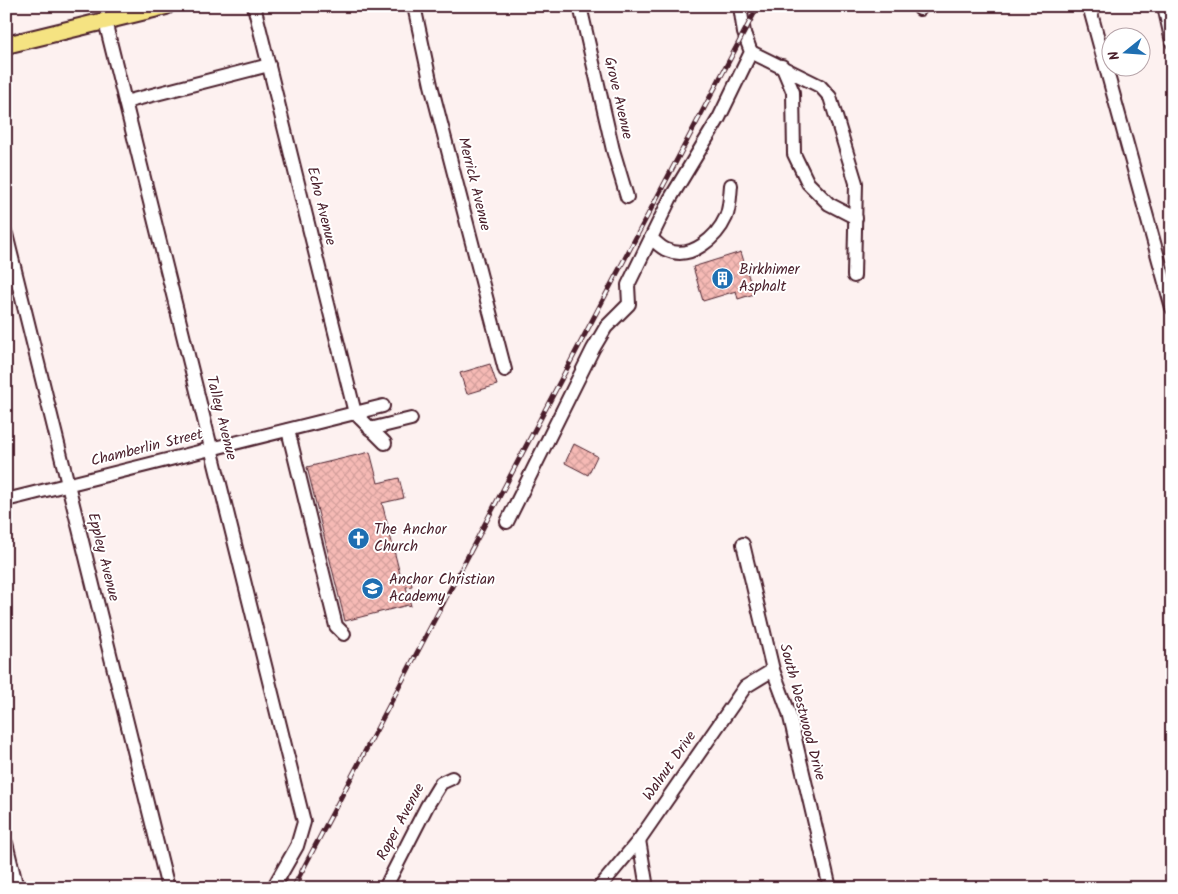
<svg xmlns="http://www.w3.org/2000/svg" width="1178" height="894" viewBox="0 0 1178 894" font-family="Kalam,sans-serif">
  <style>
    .building { fill: url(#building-cross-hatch); stroke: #4a1f2b }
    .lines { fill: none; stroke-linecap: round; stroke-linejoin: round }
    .minor-casing { stroke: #4a1f2b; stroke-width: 16 }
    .major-casing { stroke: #4a1f2b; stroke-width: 20 }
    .minor { stroke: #fff; stroke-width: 12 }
    .major { stroke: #f5e382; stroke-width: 16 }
    .rail-casing { stroke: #4a1f2b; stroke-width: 5 }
    .rail { stroke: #fff; stroke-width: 3; stroke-dasharray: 9; stroke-linecap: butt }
    .labels { text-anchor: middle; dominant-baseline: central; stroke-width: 4; stroke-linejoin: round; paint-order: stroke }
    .street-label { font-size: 15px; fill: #4a1f2b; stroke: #fff }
    .poi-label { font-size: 15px; fill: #4a1f2b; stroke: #fff; text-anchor: start }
  </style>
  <defs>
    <pattern id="building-cross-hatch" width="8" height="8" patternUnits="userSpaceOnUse" patternTransform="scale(1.25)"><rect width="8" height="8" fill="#f6bab5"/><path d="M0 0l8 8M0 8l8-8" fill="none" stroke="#d49f9c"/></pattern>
  </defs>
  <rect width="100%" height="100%" fill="#fdf1f0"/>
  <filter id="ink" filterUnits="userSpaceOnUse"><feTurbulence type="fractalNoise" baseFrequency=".02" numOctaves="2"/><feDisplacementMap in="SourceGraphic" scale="10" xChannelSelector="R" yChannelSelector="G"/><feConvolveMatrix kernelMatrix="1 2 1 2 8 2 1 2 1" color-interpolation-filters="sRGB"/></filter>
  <g filter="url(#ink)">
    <!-- building -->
    <g class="building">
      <polygon points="741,252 754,294 738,299 736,291 703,301 693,267"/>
      <polygon points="490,364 497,385 467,394 460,373"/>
      <polygon points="574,444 597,456 588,475 565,463"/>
      <polygon points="370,452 378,483 399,478 404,498 382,503 401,578 410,575 412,586 406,587 411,606 408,605 345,621 307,467"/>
    </g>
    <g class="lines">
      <defs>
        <g id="minor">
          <polyline points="254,6 355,413 385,443"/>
          <polyline points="414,6 431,85 505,370"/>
          <polyline points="580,6 613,150 627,197"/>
          <polyline points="919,6 920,9"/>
          <polyline points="1089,6 1172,308"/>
          <polyline points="1164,6 1172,42"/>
          <polyline points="105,21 304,822 297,846 273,888"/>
          <polyline points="751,52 820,86 830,97 856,183 854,276"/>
          <polyline points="782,66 793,92 794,154 808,183 829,204 856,218"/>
          <polyline points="125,102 269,65"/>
          <polyline points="6,234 168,888"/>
          <path d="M651,238C656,242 661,248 667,250C691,261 717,237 726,217C730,208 730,195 731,185"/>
          <polyline points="370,429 411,419"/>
          <polyline points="288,430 336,626 344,634"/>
          <polyline points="6,500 383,406"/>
          <polyline points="507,522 593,349 606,327 629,304 628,285 670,199 719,118 751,52 744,33 740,6"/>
          <polyline points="743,544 773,670 789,713 830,888"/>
          <polyline points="639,840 647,888"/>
          <polyline points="6,843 17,888"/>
          <polyline points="385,888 427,806 441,783 452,778"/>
          <polyline points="599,888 639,840 745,687 773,670"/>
        </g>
        <polyline id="major" points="6,45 166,6"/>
      </defs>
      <!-- minor casing -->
      <use href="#minor" class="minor-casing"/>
      <!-- major casing -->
      <use href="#major" class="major-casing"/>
      <!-- minor -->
      <use href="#minor" class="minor"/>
      <!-- major -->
      <use href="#major" class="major"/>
      <defs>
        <polyline id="rail" points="293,888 758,6"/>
      </defs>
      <!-- rail casing -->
      <use href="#rail" class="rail-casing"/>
      <!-- rail -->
      <use href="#rail" class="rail"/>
    </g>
  </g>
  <!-- icons -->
  <defs>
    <symbol id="building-disc" viewBox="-11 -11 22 22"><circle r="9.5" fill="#1f6fb2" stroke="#fff"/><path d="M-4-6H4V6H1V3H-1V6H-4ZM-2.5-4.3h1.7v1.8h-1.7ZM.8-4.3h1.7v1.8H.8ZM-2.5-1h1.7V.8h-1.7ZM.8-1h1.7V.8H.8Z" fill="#fff"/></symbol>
    <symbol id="church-disc" viewBox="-11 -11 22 22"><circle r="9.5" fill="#1f6fb2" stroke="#fff"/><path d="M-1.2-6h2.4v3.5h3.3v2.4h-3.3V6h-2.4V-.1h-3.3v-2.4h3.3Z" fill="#fff"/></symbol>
    <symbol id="school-disc" viewBox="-11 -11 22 22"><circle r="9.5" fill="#1f6fb2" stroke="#fff"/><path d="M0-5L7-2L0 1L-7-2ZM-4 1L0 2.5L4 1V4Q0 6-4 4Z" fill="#fff"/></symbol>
  </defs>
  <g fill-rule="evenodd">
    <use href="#building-disc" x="710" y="266" width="25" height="25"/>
    <use href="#church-disc" x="346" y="526" width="25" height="25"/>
    <use href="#school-disc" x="360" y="576" width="25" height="25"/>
  </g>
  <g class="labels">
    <!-- street labels -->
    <g class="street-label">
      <text transform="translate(618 98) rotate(77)">Grove Avenue</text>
      <text transform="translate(474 184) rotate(76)">Merrick Avenue</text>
      <text transform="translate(321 206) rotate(76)">Echo Avenue</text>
      <text transform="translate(221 418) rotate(76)">Talley Avenue</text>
      <text transform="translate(147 448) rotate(-14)">Chamberlin Street</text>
      <text transform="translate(103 557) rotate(76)">Eppley Avenue</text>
      <text transform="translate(802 712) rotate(75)">South Westwood Drive</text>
      <text transform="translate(670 766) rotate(-55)">Walnut Drive</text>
      <text transform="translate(401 822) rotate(-62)">Roper Avenue</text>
    </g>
    <!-- poi labels -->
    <g class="poi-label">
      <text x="739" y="270">Birkhimer<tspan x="739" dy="17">Asphalt</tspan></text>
      <text x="374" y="530">The Anchor<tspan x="374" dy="17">Church</tspan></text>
      <text x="389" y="580">Anchor Christian<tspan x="389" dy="17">Academy</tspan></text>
    </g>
  </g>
  <!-- margin -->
  <rect width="1178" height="894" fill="none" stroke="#fff" stroke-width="25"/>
  <rect x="12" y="12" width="1153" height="869" fill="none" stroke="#4a1f2b" stroke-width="2" filter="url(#ink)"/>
  <!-- north arrow -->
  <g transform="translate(1126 52) rotate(253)"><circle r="24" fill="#ffffff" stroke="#b7a5aa"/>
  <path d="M0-4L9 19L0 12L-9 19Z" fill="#1f6fb2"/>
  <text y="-8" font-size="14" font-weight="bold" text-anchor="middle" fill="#4a1f2b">N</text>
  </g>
</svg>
